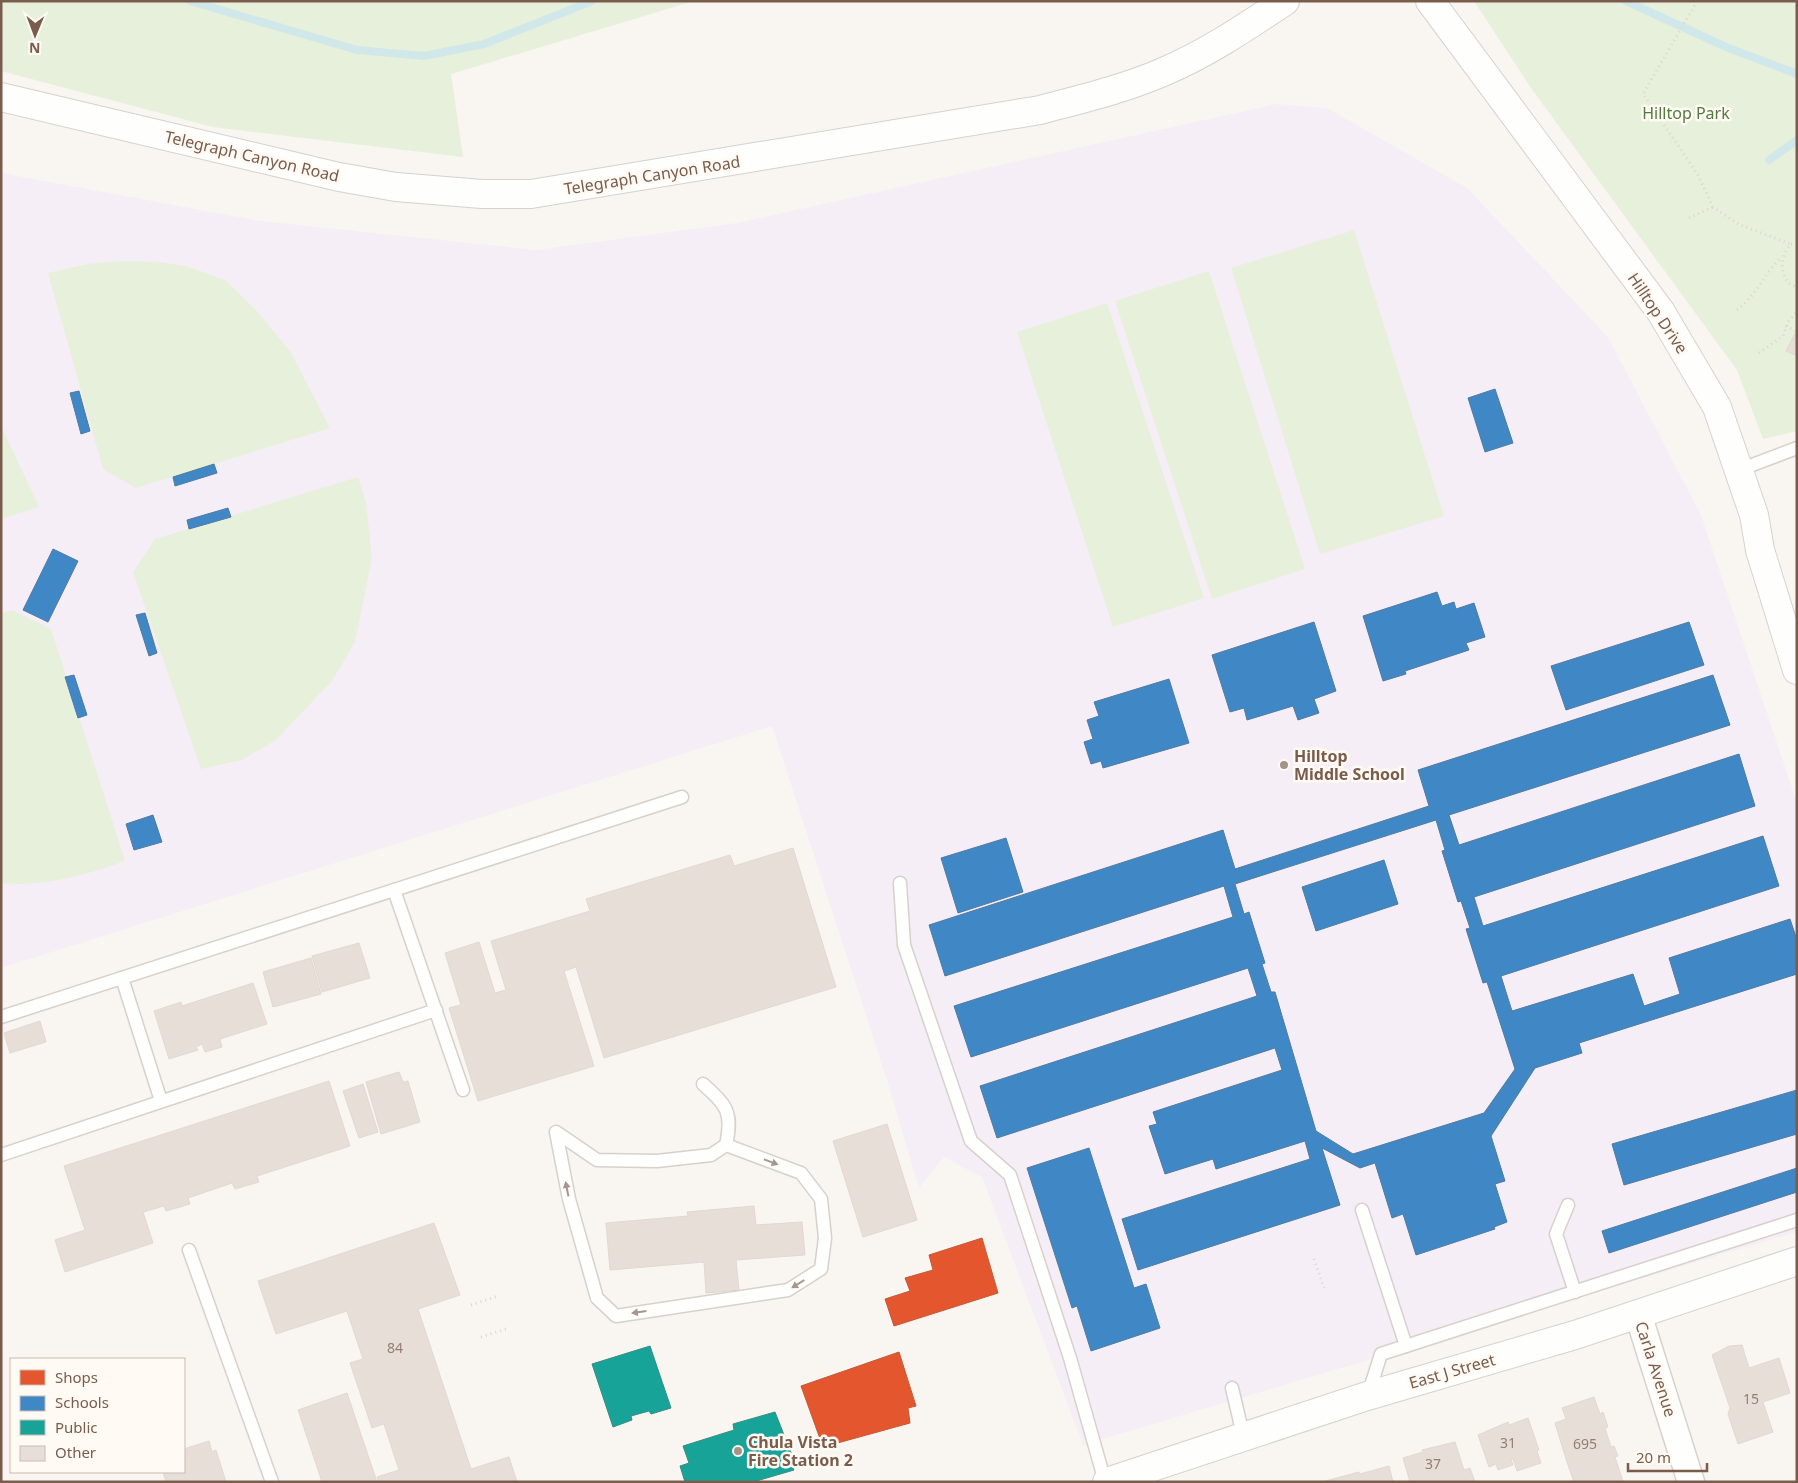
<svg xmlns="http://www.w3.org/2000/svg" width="1798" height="1483" viewBox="0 0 1798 1483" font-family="'Noto Sans',sans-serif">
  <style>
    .education { fill: #f6eef6 }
    .green { fill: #e7f0db }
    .shops { fill: #e4572e; stroke: #c45837 }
    .schools { fill: #3f88c5; stroke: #517ba1; fill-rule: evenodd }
    .public { fill: #17a398; stroke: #358e82 }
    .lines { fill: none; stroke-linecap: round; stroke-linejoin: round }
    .stream { stroke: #d0e8ea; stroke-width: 8 }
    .building { fill: #e6ded7; stroke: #e2d8d2 }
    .service-casing { stroke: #d7d1cb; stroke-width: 15 }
    .minor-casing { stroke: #d7d1cb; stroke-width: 29 }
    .tertiary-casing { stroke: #d7d1cb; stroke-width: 30 }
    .secondary-casing { stroke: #d9d2cb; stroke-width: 30 }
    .path { stroke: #dcd5d0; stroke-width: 3; stroke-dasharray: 1 4; stroke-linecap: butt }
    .service { stroke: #fefefd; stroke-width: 12 }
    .minor { stroke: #fefefd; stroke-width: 26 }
    .tertiary { stroke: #fefefd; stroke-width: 28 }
    .secondary { stroke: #fefefd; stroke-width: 28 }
    .oneway { fill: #a8958b }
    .poi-dot { fill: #a69286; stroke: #fffaf3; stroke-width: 2 }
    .labels { text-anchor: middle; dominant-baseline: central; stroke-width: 5; stroke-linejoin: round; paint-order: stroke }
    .number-label { font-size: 14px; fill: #977e72 }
    .park-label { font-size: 16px; fill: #537a41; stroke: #fffaf3 }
    .street-label { font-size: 16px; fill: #7a5c4d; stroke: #fffaf3 }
    .poi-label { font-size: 16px; font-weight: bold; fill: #7a5c4d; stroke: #fffaf3; text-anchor: start }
  </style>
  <rect width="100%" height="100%" fill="#f9f5f0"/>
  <!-- education -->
  <polygon class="education" points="1276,104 1327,108 1467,188 1608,337 1701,515 1797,803 1797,1232 1083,1445 982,1177 944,1157 919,1188 887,1080 772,726 1,968 1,173 260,221 536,250 737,223"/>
  <!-- green -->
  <g class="green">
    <polygon points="1,1 694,1 451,74 463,157 213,127 1,71"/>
    <polygon points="1474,1 1797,1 1797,431 1763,439 1737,370 1531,88"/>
    <polygon points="1354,230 1444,516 1320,554 1231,268"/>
    <polygon points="123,261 157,262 186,266 225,280 255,309 290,351 330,428 136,488 103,469 48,273 88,264"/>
    <polygon points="1209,271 1305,569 1212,599 1115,301"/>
    <polygon points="1107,303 1204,598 1113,627 1017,332"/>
    <polygon points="1,426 39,507 1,519"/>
    <polygon points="358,477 366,502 372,558 355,642 332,681 276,740 242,760 201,769 133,572 155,539"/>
    <path d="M12,610L51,629L125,861C90,874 39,888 1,883V614Z"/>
  </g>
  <!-- shops -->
  <g class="shops">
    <polygon points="982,1238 998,1293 894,1326 885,1299 910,1291 905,1278 933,1270 929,1255"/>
    <polygon points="899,1352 916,1406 908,1408 910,1423 823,1447 801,1386"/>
  </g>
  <!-- schools -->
  <g class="schools">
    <polygon points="1495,389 1513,443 1485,452 1468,398"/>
    <polygon points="79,391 90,431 81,434 70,393"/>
    <polygon points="214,464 217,473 175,486 173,477"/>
    <polygon points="228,508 231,517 189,529 187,520"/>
    <polygon points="53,549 78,561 48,622 23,610"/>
    <polygon points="1437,592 1442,606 1454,602 1456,609 1474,603 1485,637 1466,643 1469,650 1405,671 1406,674 1383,681 1363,616"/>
    <polygon points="145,613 157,653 149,656 136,615"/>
    <polygon points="1314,622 1336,691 1314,699 1319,713 1298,720 1293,706 1247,720 1244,708 1230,712 1212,655"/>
    <polygon points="1689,622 1704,665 1566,710 1551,666"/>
    <polygon points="74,675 87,715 78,718 65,677"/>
    <path d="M1713,675L1730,725L1449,815L1459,845L1739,754L1755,806L1474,897L1483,926L1763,836L1779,886L1501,976L1512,1011L1633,974L1644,1006L1680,994L1669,958L1790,919L1797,940V974L1579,1043L1582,1053L1535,1068L1491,1136L1505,1181L1495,1184L1507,1222L1494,1227L1495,1229L1416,1255L1403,1214L1392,1218L1375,1163L1360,1168L1322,1148L1340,1205L1138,1270L1122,1219L1310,1159L1305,1141L1216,1169L1213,1159L1165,1174L1149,1126L1157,1124L1153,1112L1282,1070L1275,1048L997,1138L980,1086L1257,996L1248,968L971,1057L954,1006L1233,917L1224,886L945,976L929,925L1223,830L1235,869L1429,806L1418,770ZM1436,820L1445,850L1442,851L1458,902L1461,901L1470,928L1466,929L1483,983L1487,982L1515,1069L1484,1113L1353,1154L1316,1131L1275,992H1271L1262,964L1265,963L1249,912L1244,914L1235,884Z"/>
    <polygon points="1169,679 1189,743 1103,768 1101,761 1091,764 1084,742 1093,739 1087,720 1099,716 1094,702"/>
    <polygon points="153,815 162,842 134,850 126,824"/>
    <polygon points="1006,838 1023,892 958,913 941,858"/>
    <polygon points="1384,860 1398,904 1316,931 1302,887"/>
    <polygon points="1797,1090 1797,1134 1624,1185 1612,1144"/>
    <polygon points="1089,1148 1134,1288 1146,1284 1160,1328 1091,1351 1077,1306 1072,1308 1027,1168"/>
    <polygon points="1797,1168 1797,1192 1609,1253 1602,1231"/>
  </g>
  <!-- public -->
  <g class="public">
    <polygon points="650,1346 671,1408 651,1414 649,1411 631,1416 632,1420 613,1427 592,1364"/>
    <polygon points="775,1412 792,1455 788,1458 794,1470 753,1482 685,1482 680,1466 689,1463 683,1446 734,1430 733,1424"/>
  </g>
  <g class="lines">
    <!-- stream -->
    <g class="stream">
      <polyline points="190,1 357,50 424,56 484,44 592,1"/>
      <polyline points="1626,1 1726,47 1797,74"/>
      <polyline points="1769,160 1797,140"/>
    </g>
  </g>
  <!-- building -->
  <g class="building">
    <polygon points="1797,330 1797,356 1786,351"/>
    <polygon points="793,848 836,987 604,1058 576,967 564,971 594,1066 478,1101 449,1008 461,1005 445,953 479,942 495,993 506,990 491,941 590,911 586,899 730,855 734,866"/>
    <polygon points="359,943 370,978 322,992 312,956"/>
    <polygon points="311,958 321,994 273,1007 263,972"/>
    <polygon points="253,983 267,1024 220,1039 222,1047 205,1052 202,1044 196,1047 198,1050 169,1059 154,1011 181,1002 182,1006"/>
    <polygon points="40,1021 46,1042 10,1053 4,1033"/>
    <polygon points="399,1072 403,1082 408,1081 420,1122 381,1134 366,1082"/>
    <polygon points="329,1081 350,1146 257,1176 259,1182 235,1189 232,1183 188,1198 190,1204 166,1211 164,1206 143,1212 153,1243 65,1272 55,1240 85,1230 64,1166"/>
    <polygon points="363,1084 378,1132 359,1138 343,1091"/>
    <polygon points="887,1124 917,1220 863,1237 833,1141"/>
    <polygon points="754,1206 756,1225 802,1222 805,1255 736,1260 739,1290 706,1293 704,1262 610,1270 606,1223 688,1216 687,1212"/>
    <polygon points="434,1223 460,1295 418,1309 471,1469 509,1457 517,1482 379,1482 377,1477 399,1470 384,1424 372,1428 350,1363 363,1359 347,1311 276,1334 258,1281"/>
    <polygon points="1742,1345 1749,1368 1779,1358 1790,1393 1763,1402 1773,1432 1738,1444 1728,1414 1730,1408 1712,1355 1729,1346"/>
    <polygon points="347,1393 377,1482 322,1482 298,1410"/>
    <polygon points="1594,1397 1600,1414 1603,1412 1608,1427 1605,1428 1611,1447 1614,1446 1618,1456 1615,1457 1623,1482 1574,1482 1567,1462 1555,1423 1566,1419 1562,1408"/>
    <polygon points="1528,1418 1539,1450 1537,1451 1541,1463 1517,1471 1513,1459 1511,1459 1513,1465 1498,1470 1496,1464 1489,1467 1478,1435 1508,1422 1509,1425"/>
    <polygon points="209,1441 212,1452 216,1450 226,1482 166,1482 163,1472 184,1472 184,1449"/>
    <polygon points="1455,1442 1464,1470 1470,1468 1475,1482 1410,1482 1403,1458 1423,1452 1422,1450"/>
    <polygon points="1389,1466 1393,1482 1322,1482 1359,1472 1360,1474"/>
  </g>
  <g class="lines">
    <defs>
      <g id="service">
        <polyline points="1739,470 1797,448"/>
        <polyline points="900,883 904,945 971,1141 1010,1175 1070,1358 1105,1482"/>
        <polyline points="394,890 463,1090"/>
        <polyline points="122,978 161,1101"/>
        <polyline points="1,1017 682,797"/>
        <path d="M703,1084C727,1106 733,1112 726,1145L711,1155L657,1161L597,1160L556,1132L569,1199L597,1298L616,1316L788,1290L821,1269L825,1238L821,1199L801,1173L726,1145"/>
        <polyline points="1,1155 436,1010"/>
        <polyline points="1568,1205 1556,1234 1575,1292"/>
        <polyline points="1362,1210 1406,1346"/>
        <polyline points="189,1250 272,1482"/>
        <polyline points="1232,1388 1244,1439"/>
        <polyline points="1368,1395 1381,1354 1797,1220"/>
      </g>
      <polyline id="minor" points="1638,1314 1691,1482"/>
      <g id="tertiary">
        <path d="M1,97L339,177L396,187L482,194H531L1040,110C1081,99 1124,89 1163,72C1206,54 1246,27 1285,1"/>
        <polyline points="1107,1482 1367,1396 1575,1335 1797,1261"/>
      </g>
      <polyline id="secondary" points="1430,1 1661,312 1717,407 1754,515 1760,550 1797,670"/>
    </defs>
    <!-- service casing -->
    <use href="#service" class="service-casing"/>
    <!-- minor casing -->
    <use href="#minor" class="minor-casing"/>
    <!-- tertiary casing -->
    <use href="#tertiary" class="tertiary-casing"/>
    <!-- secondary casing -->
    <use href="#secondary" class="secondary-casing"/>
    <!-- path -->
    <g class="path">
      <polyline points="1697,1 1643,94 1698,175 1713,207 1738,224 1790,244"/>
      <polyline points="1689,218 1713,207"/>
      <path d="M1797,244H1790C1780,260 1780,267 1788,283L1797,287"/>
      <path d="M1737,310C1755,297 1764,274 1781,258"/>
      <polyline points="1786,326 1796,331"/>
      <polyline points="1759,353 1783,336 1788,322 1797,311"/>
      <polyline points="1314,1259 1324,1288"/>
      <polyline points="471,1305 498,1296"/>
      <polyline points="481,1337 509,1328"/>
    </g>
    <!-- service -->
    <use href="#service" class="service"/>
    <!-- minor -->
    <use href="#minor" class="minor"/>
    <!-- tertiary -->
    <use href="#tertiary" class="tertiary"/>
    <!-- secondary -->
    <use href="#secondary" class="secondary"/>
  </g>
  <!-- one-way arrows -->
  <defs><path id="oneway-solid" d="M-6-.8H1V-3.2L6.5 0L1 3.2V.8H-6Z" transform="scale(1.25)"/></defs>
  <g class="oneway">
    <use href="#oneway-solid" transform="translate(771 1162) rotate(20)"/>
    <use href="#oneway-solid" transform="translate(567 1189) rotate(-101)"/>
    <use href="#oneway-solid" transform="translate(798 1284) rotate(148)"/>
    <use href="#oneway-solid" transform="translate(639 1312) rotate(172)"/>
  </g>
  <!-- markers -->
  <g class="poi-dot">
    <circle cx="1284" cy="765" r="5"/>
    <circle cx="738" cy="1451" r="5"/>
  </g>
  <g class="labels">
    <!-- number labels -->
    <g class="number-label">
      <text x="395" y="1347">84</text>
      <text x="1751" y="1398">15</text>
      <text x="1508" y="1442">31</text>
      <text x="1585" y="1443">695</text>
      <text x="1433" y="1463">37</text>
    </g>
    <!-- park labels -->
    <g class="park-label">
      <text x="1686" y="113">Hilltop Park</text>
    </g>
    <!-- street labels -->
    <g class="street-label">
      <text transform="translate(252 156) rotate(13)">Telegraph Canyon Road</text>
      <text transform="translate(652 175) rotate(-9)">Telegraph Canyon Road</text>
      <text transform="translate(1658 313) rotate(56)">Hilltop Drive</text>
      <text transform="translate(1656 1369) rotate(72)">Carla Avenue</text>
      <text transform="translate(1452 1371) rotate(-16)">East J Street</text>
    </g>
    <!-- poi labels -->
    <g class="poi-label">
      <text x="1294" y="756">Hilltop<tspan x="1294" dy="18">Middle School</tspan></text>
      <text x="748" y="1442">Chula Vista<tspan x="748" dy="18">Fire Station 2</tspan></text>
    </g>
  </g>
  <!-- border -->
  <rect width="1798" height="1483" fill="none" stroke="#7a5c4d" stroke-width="5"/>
  <!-- legend -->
  <rect x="10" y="1358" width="175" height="115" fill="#fffaf3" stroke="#cabbb1"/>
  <rect x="20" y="1370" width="25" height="15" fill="#e4572e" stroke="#cabbb1"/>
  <text x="55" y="1383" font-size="15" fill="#7a5c4d">Shops</text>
  <rect x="20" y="1396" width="25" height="15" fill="#3f88c5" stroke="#cabbb1"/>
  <text x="55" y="1408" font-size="15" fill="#7a5c4d">Schools</text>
  <rect x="20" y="1420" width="25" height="15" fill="#17a398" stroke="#cabbb1"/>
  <text x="55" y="1433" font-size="15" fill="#7a5c4d">Public</text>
  <rect x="20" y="1446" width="25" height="15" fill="#e6ded7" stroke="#cabbb1"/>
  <text x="55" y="1458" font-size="15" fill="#7a5c4d">Other</text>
  <!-- north arrow -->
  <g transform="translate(35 35) rotate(181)" stroke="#fffaf3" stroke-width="4" paint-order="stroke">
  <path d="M0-4L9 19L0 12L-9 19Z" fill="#7a5c4d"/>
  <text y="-8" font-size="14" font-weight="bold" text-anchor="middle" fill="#7a5c4d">N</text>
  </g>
  <!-- scale -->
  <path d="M1628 1463v8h79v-8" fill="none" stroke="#7a5c4d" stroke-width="2.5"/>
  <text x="1636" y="1463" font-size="15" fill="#7a5c4d" stroke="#fffaf3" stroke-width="4" paint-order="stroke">20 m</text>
</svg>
